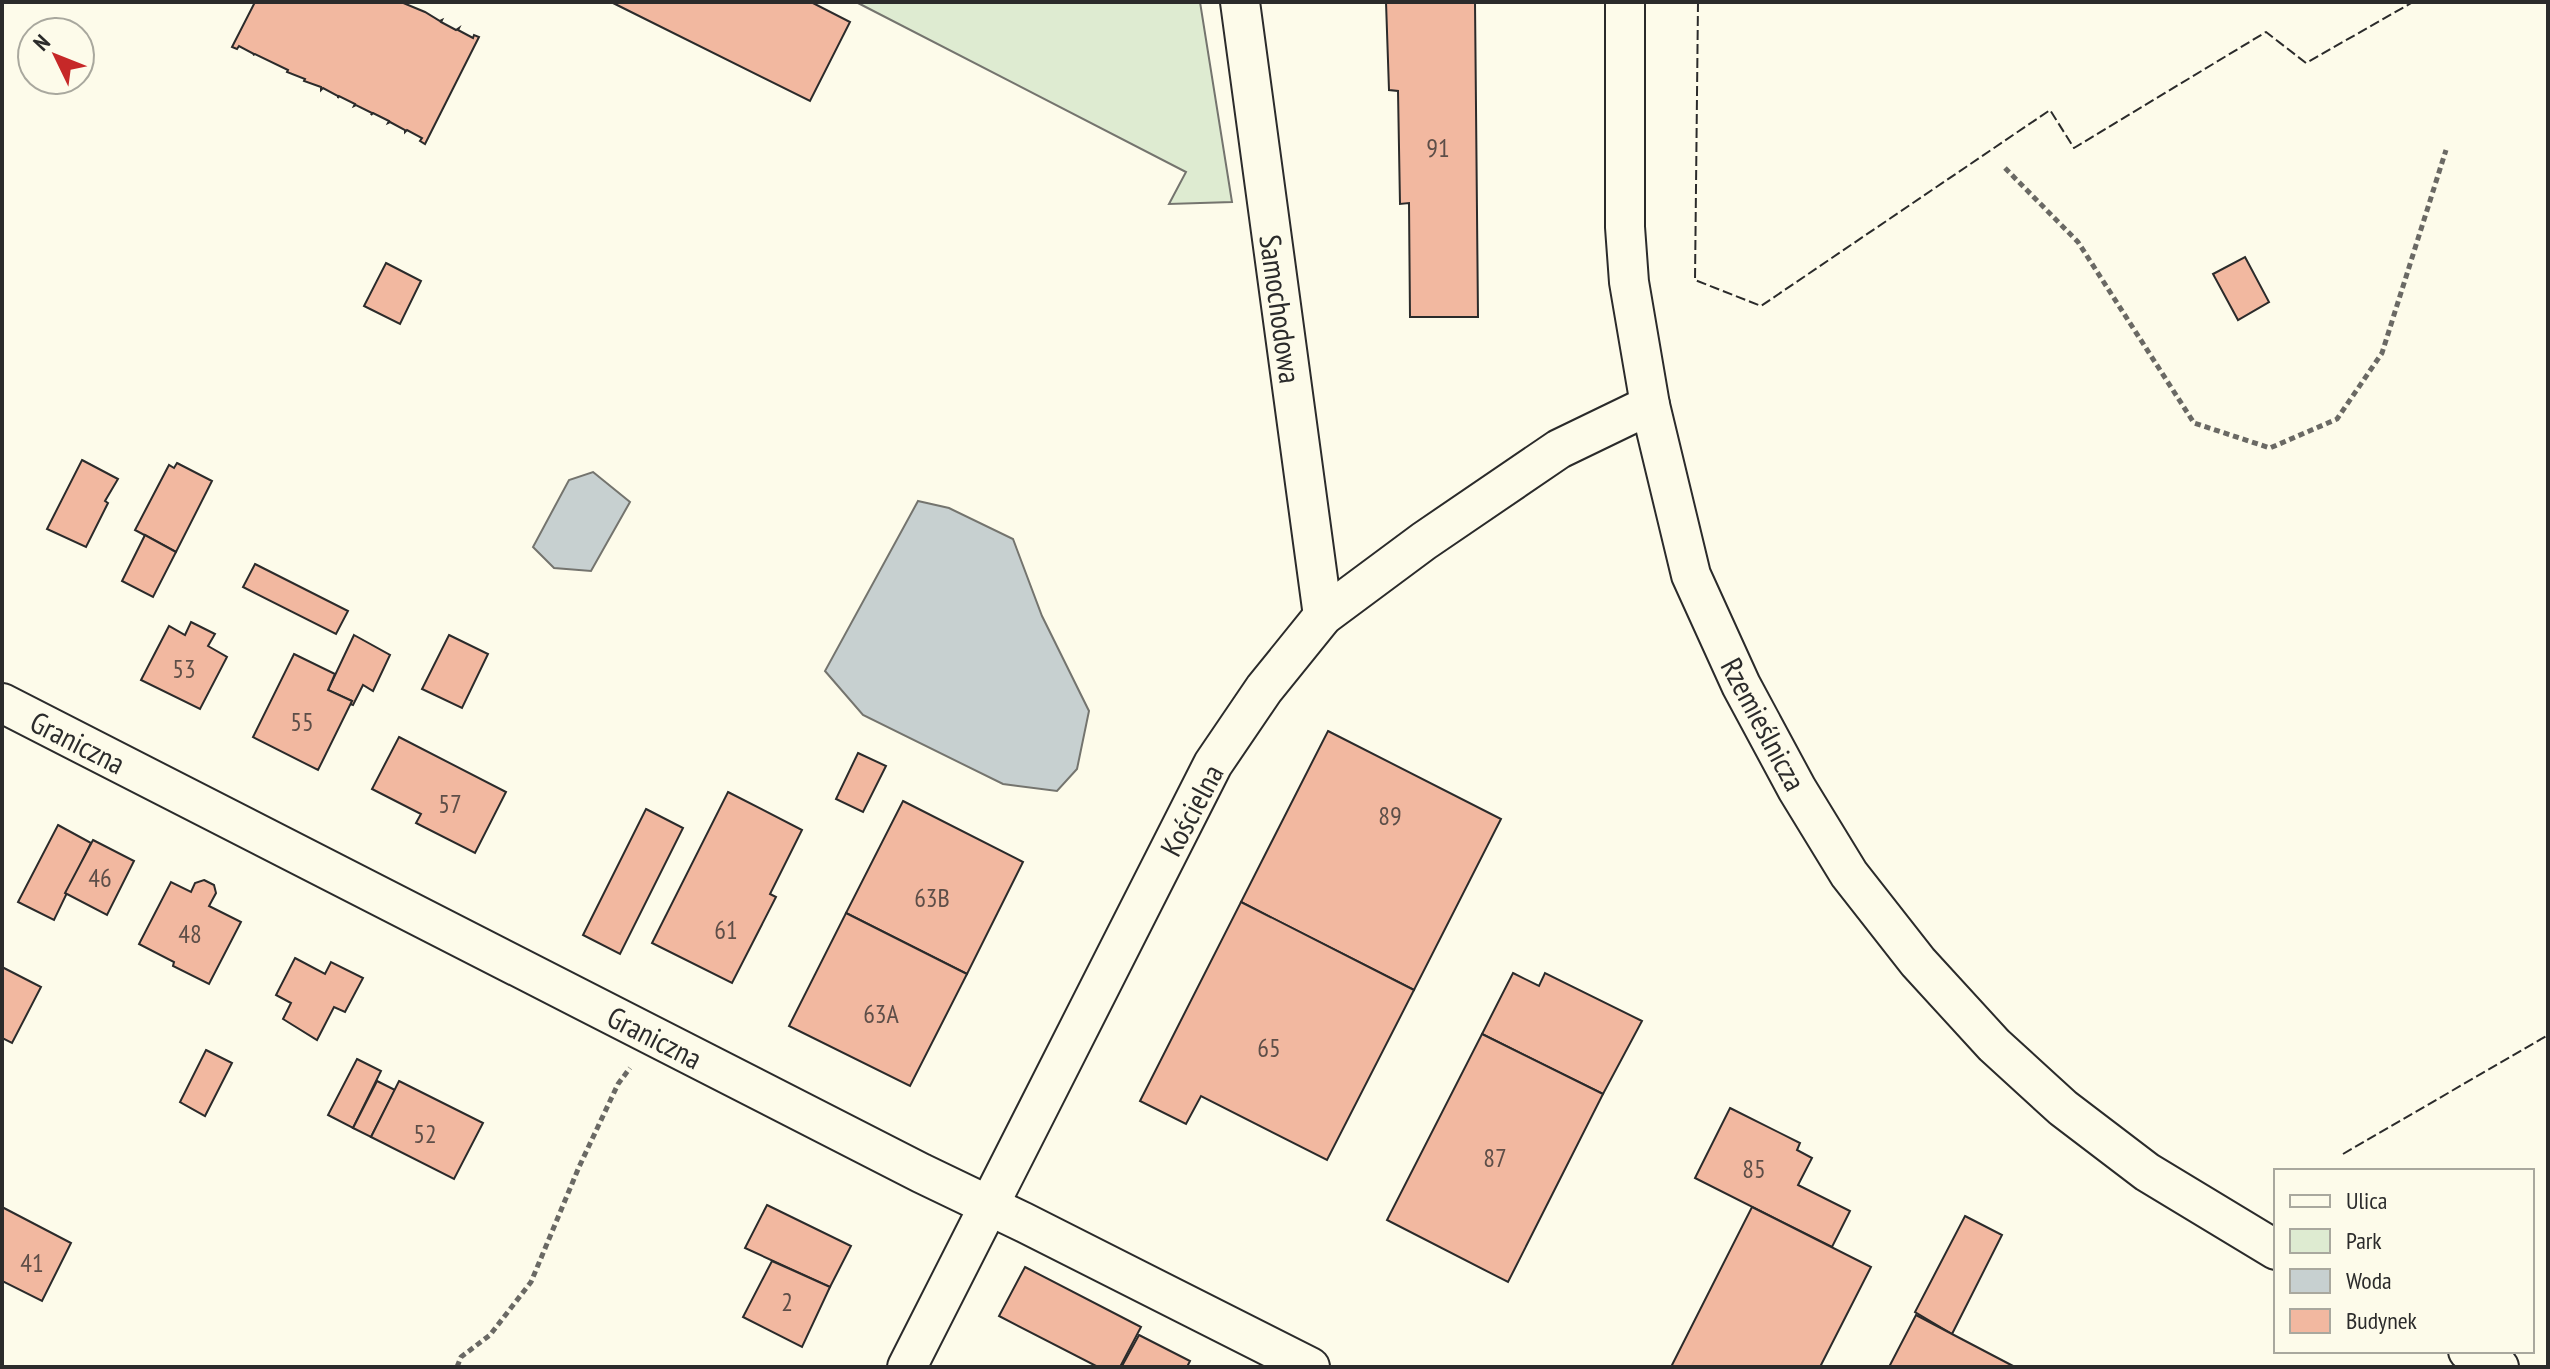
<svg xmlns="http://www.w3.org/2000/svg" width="2550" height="1369" viewBox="0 0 2550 1369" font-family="'PT Sans Narrow',sans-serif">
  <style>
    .green { fill: #deebd1; stroke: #74746e; stroke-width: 2 }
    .water { fill: #c7d0d0; stroke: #74746e; stroke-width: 2 }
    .building { fill: #f2b8a0; stroke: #2b2b2b; stroke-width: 2 }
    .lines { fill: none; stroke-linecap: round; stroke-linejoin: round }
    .street-casing { stroke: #2b2b2b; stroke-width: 42 }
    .path { stroke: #6a6964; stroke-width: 5; stroke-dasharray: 6 4; stroke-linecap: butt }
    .street { stroke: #fdfbea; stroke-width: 38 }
    .fence { stroke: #2b2b2b; stroke-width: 2; stroke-dasharray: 10 4; stroke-linecap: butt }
    .labels { text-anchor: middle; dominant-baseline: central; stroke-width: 6; stroke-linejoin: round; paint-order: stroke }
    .number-label { font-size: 26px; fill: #5d4e48 }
    .street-label { font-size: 30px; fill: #2b2b2b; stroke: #fdfbea }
  </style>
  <rect width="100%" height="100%" fill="#fdfbea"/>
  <!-- green -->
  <polygon class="green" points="856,2 1200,2 1232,202 1169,204 1186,172"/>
  <!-- water -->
  <g class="water">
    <polygon points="593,472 630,502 591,571 554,568 533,547 569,480"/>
    <polygon points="918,501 949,508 1013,539 1042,616 1089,711 1077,769 1057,791 1003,784 863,715 825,671"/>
  </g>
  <!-- building -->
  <g class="building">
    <polygon points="255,2 401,2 425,12 440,21 442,20 441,22 456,30 459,28 458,30 473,38 474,35 479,37 425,144 420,141 422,138 407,130 405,132 405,130 390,122 388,123 389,121 373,113 371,115 372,113 356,105 354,106 355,104 339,96 338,98 338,96 323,88 321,90 321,87 304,81 305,79 287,72 288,70 255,54 253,55 254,54 239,46 237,49 232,47"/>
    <polygon points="611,2 811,2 850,22 810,101"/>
    <polygon points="1386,2 1475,2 1478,317 1410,317 1409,203 1400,204 1398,91 1389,90"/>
    <polygon points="2245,257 2269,302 2238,320 2213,274"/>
    <polygon points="386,263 421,281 400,324 364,306"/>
    <polygon points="82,460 118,479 105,501 108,503 86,547 47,529"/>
    <polygon points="177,463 212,481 176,552 135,530 169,465 174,468"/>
    <polygon points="145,535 176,552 153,597 122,581"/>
    <polygon points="255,564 348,611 336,634 243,587"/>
    <polygon points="191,622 215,634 208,646 227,657 200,709 141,680 169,626 185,635"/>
    <polygon points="354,635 390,655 373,691 363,685 353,705 350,704 352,701 328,690"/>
    <polygon points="449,635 488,654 462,708 422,689"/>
    <polygon points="294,654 335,674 328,690 352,701 318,770 253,737"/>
    <polygon points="1328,731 1501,819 1414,990 1241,902"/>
    <polygon points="399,737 506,792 475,853 416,823 421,814 372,789"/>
    <polygon points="858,753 886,766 863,812 836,799"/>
    <polygon points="728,792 802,830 770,894 776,897 732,983 652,943"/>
    <polygon points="903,801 1023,862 967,974 846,913"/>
    <polygon points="646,809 683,828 620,954 583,935"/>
    <polygon points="58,825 91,843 54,920 18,902"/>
    <polygon points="93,840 134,861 107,915 65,893"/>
    <polygon points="204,880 214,885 216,893 209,906 241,922 209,984 173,966 174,962 139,944 171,882 191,892 195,883"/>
    <polygon points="1241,902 1414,990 1327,1160 1201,1096 1186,1124 1140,1101"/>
    <polygon points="846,913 967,974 910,1086 789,1026"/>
    <polygon points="295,958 325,974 331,962 363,978 345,1012 334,1007 317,1040 283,1019 291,1003 276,995"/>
    <polygon points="2,967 41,987 12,1043 2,1038"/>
    <polygon points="1513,973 1539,986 1545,973 1642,1021 1603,1094 1482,1034"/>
    <polygon points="1482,1034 1603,1094 1508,1282 1387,1220"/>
    <polygon points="206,1050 232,1063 205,1116 180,1102"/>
    <polygon points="357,1059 381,1071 353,1128 328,1115"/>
    <polygon points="377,1081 395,1090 371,1137 353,1128"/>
    <polygon points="399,1081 483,1123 454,1179 371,1137"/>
    <polygon points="1730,1108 1800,1143 1797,1150 1812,1158 1798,1185 1850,1211 1832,1247 1695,1178"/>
    <polygon points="767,1205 851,1246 830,1287 745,1248"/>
    <polygon points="2,1207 71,1243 42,1301 2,1281"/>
    <polygon points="1752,1207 1871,1267 1820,1367 1671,1367"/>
    <polygon points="1965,1216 2002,1235 1952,1334 1915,1312"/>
    <polygon points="772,1261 830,1287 802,1347 743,1317"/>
    <polygon points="1025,1267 1141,1327 1120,1367 1098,1367 999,1316"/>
    <polygon points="1916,1315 1952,1334 2015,1367 1889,1367"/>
    <polygon points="1139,1335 1190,1361 1187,1367 1122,1366"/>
  </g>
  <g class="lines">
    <defs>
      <g id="street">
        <polyline points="1240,2 1323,616"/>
        <polyline points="1625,2 1625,227 1629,282 1650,405 1691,575 1741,685 1797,789 1849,874 1918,962 1994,1045 2063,1108 2147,1172 2276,1250"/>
        <polyline points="2,703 921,1173 1023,1222 1310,1367"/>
        <polyline points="2468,1351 2499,1367"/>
        <polyline points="907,1367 1213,764 1264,689 1323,616 1424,541 1559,449 1650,405"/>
      </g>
    </defs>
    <!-- street casing -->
    <use href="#street" class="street-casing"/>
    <!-- path -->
    <g class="path">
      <polyline points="2005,168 2078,242 2194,423 2270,448 2337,419 2382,353 2446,150"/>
      <polyline points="457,1367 461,1357 490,1335 531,1282 579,1167 618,1084 630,1068"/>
    </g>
    <!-- street -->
    <use href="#street" class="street"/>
    <!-- fence -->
    <g class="fence">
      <polyline points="1698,2 1695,280 1761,306 2050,110 2074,148 2266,32 2306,63 2413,2"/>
      <polyline points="2343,1154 2548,1035"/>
    </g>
  </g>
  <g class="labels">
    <!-- number labels -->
    <g class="number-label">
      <text x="1438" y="147">91</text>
      <text x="184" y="668">53</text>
      <text x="302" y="721">55</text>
      <text x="450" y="803">57</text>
      <text x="1390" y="815">89</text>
      <text x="100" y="877">46</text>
      <text x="932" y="897">63B</text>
      <text x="726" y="929">61</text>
      <text x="190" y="933">48</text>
      <text x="881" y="1013">63A</text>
      <text x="1269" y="1047">65</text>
      <text x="425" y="1133">52</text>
      <text x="1495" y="1157">87</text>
      <text x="1754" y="1168">85</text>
      <text x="32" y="1262">41</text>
      <text x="787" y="1301">2</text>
    </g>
    <!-- street labels -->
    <g class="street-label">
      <text transform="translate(1281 309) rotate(82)">Samochodowa</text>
      <text transform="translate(1764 724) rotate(62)">Rzemieślnicza</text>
      <text transform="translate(78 742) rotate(27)">Graniczna</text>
      <text transform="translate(1191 810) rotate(-62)">Kościelna</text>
      <text transform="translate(655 1037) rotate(27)">Graniczna</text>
    </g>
  </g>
  <!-- border -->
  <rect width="2550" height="1369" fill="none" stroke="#2b2b2b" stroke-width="8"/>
  <!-- legend -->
  <rect x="2274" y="1169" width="260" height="184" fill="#fdfbea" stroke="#a9a89e" stroke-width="2"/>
  <rect x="2290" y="1195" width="40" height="12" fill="#fdfbea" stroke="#a9a89e" stroke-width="2"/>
  <text x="2346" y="1209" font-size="24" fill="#2b2b2b">Ulica</text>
  <rect x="2290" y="1229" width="40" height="24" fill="#deebd1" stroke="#a9a89e" stroke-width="2"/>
  <text x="2346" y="1249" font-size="24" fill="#2b2b2b">Park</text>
  <rect x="2290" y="1269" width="40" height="24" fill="#c7d0d0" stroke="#a9a89e" stroke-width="2"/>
  <text x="2346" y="1289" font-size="24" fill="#2b2b2b">Woda</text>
  <rect x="2290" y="1309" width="40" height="24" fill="#f2b8a0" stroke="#a9a89e" stroke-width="2"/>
  <text x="2346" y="1329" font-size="24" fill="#2b2b2b">Budynek</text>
  <!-- north arrow -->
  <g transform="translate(56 56) rotate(313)"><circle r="38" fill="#fdfbea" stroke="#a9a89e" stroke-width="2"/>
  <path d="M0-6L14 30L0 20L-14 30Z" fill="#c62828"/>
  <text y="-12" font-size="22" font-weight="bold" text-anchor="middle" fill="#2b2b2b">N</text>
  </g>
</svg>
